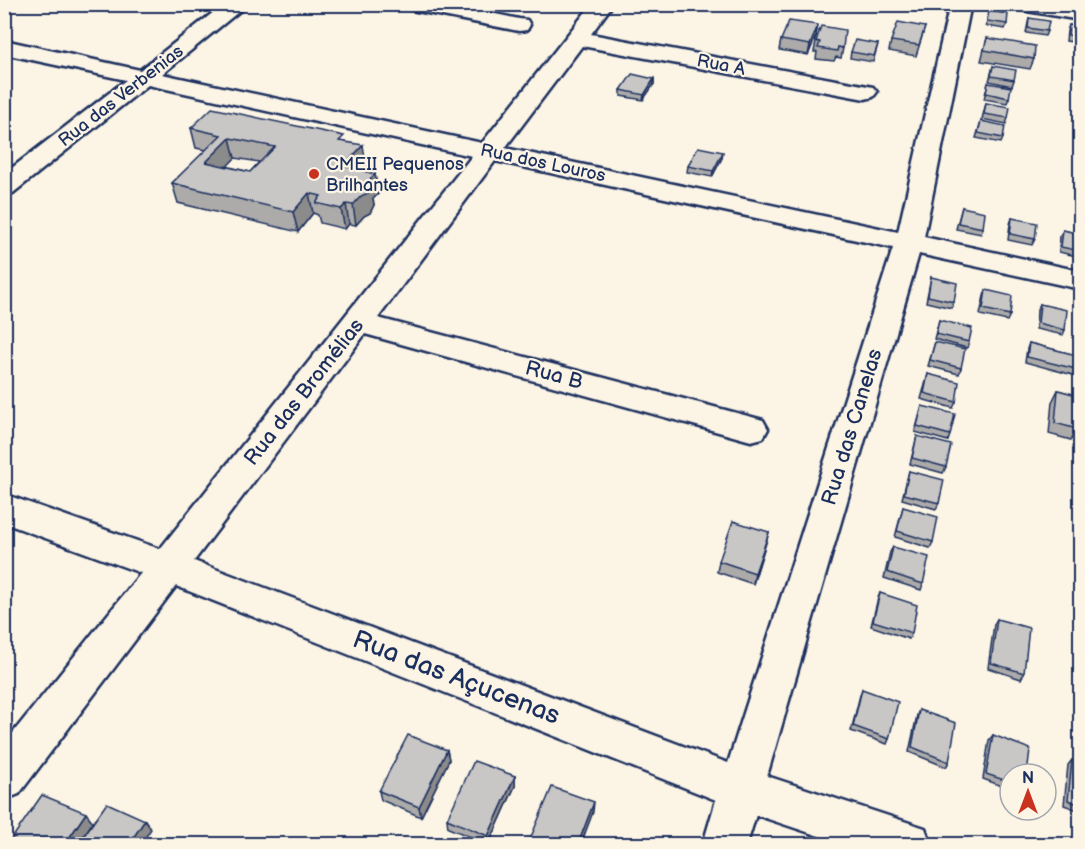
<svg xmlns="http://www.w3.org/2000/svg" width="1085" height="849" viewBox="0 0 1085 849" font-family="'Balsamiq Sans',sans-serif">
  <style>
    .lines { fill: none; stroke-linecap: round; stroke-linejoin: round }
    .minor-casing { stroke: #1b2f5e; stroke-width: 5 }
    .tertiary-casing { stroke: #1b2f5e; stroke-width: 5 }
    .minor { fill: #fcf5e5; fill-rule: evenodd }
    .tertiary { fill: #fcf5e5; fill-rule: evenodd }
    .wall { fill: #acabaa; stroke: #1b2f5e; stroke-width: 1.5; fill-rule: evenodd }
    .shaded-wall { fill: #8c8b8b; stroke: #1b2f5e; stroke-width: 1.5 }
    .building { fill: #c8c7c6; stroke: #1b2f5e; stroke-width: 1.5; fill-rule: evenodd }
    .poi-dot { fill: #c8321e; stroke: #fcf5e5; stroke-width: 2 }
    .labels { text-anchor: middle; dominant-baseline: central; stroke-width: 4.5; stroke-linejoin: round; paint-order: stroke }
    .far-street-label { font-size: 18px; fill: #1b2f5e; stroke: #fcf5e5 }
    .far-poi-label { font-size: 18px; fill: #1b2f5e; stroke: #fcf5e5; text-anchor: start }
    .street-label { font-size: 21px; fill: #1b2f5e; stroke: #fcf5e5 }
    .near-street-label { font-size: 26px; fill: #1b2f5e; stroke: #fcf5e5 }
  </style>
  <rect width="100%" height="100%" fill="#fcf5e5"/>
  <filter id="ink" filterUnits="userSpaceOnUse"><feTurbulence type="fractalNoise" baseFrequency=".0167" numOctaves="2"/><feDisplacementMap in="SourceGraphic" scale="12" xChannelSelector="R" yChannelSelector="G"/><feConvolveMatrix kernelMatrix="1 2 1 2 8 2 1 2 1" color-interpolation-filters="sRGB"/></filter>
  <g filter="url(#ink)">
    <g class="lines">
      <defs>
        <g id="minor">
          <path d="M224,4H248L162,74L482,143L592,4H613L591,34L873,87L877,92L873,97L865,99L582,46L505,148L898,232L950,4H971L924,237L1080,271V289L919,254L767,776L925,828L931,844H843L756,815L747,844H703L716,800L176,586L19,794L4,800V744L141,573L4,523V494L160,549L472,156L148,85L13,193L4,195V174L126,80L4,54V40L140,70ZM495,161L893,248L728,763L194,561L365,334L751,441L763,438L768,429L763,420L378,318Z"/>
          <polygon points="402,4 447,4 519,19 527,20 530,25 527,30 519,31 412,10 405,8"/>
        </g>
        <polygon id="tertiary" points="1011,4 1061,4 1080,8 1080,20 1021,10 1014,8"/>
      </defs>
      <!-- minor casing -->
      <use href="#minor" class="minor-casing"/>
      <!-- tertiary casing -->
      <use href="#tertiary" class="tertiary-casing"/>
      <!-- minor -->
      <use href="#minor" class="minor"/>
      <!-- tertiary -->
      <use href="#tertiary" class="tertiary"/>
    </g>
    <!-- wall -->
    <g class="wall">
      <polygon points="989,11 1007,24 1005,29 986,26"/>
      <polygon points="1029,18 1047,31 1045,36 1026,33"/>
      <polygon points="1069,25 1080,27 1080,43 1066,41 1067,31"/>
      <polygon points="925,27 916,56 889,51 891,41"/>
      <polygon points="816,36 808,55 779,50 781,40"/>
      <polygon points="987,38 1034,59 1030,69 981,61"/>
      <polygon points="816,41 843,48 841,58 836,57 834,61 816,59 817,52 814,52"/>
      <polygon points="878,44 873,62 850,58 851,52"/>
      <polygon points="993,66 1014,80 1012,86 989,81"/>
      <polygon points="654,79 654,84 643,100 621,96 621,90"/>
      <polygon points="988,83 1009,98 1007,103 984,99"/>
      <polygon points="986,103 1008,118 1006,124 982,119"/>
      <polygon points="981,121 1003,138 1001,143 976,138"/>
      <path d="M191,128L345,142L366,164L361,170L375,174L378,194L373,199L374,205L370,213L364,216L356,225L349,224L345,229L320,223L318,215L313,213L298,232L178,203L172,183L206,150L196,148ZM235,158L259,162L250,172L226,166Z"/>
      <polygon points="722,158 712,177 687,172 688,166"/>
      <polygon points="962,207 983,228 981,234 956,229"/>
      <polygon points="1012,218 1035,239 1032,245 1008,240 1010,224"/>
      <polygon points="1063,230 1080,234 1080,257 1059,252 1060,236"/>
      <polygon points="931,277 954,302 952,308 926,302"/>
      <polygon points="986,290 1010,315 1007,321 980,315 984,296"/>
      <polygon points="1040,304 1065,330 1063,335 1036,329 1037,310"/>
      <polygon points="939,320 969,342 967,348 934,339"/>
      <polygon points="935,342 961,368 959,374 928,366"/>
      <polygon points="1029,343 1080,356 1080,377 1025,362 1027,349"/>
      <polygon points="928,374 956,402 953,408 921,399"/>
      <polygon points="1058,390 1080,396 1080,433 1075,432 1071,440 1049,434 1052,402"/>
      <polygon points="922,406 950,435 948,441 915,432"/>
      <polygon points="917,436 946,467 943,473 910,464"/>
      <polygon points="909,471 939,503 936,509 902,499"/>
      <polygon points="903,507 933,542 930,548 895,537"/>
      <polygon points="769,532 753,584 717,572 719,561"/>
      <polygon points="893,547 923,584 921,590 884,578 890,552"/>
      <polygon points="880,593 912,633 909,639 871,626 878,598"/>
      <polygon points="997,619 1024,673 1021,679 988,668 994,624"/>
      <polygon points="862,689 889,739 887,744 851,731 860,695"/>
      <polygon points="919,710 949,762 946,767 909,752 917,715"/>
      <polygon points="993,735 1010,774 1010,789 983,779 989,740"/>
      <polygon points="447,750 449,760 421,817 381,800 379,791"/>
      <polygon points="1072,760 1080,763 1080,811 1064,805 1068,765"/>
      <polygon points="515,776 515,786 489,844 448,828 447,819"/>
    </g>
    <!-- shaded-wall -->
    <g class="shaded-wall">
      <polygon points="818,25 816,36 808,55 810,45"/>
      <polygon points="654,79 654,84 643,100 644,95"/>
      <polygon points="230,138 235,158 212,182 206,162"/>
      <polygon points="363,145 366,164 347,186 344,166"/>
      <polygon points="723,152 722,158 712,177 713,171"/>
      <polygon points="375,174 378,194 373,199 374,205 370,213 364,216 356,225 353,205 366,184"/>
      <polygon points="309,193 313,213 298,232 293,212"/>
      <polygon points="346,204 349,224 345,229 341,209"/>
      <polygon points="769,532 766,543 753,584 755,573"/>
      <polygon points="447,750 449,760 421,817 419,807"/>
      <polygon points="515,776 515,786 489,844 488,836"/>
      <polygon points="594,802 593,812 581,844 578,844"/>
      <polygon points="86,813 93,822 78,844 65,844"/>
      <polygon points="145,820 151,829 141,844 129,844"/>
    </g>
    <!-- building -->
    <g class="building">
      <polygon points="989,11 1008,14 1007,24 987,21"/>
      <polygon points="1029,18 1049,21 1047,31 1028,28"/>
      <polygon points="789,21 818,25 810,45 781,40"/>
      <polygon points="898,22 925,27 919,45 891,41"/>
      <polygon points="1069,25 1080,27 1080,37 1068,35"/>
      <polygon points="821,26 845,30 843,48 838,47 837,51 818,48 820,42 816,41"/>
      <polygon points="987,38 1035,46 1034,59 984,50"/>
      <polygon points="855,40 878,44 874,56 851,52"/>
      <polygon points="993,66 1016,70 1014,80 991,76"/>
      <polygon points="632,74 654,79 644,95 621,90"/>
      <polygon points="988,83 1011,87 1009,98 986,93"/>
      <polygon points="986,103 1010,107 1008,118 984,114"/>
      <path d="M212,108L344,136L339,141L363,145L344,166L375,174L366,184L371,185L368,193L361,196L353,205L346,204L341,209L316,203L321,196L309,193L293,212L172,183L221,135L191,128ZM230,138L275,147L250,172L206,162Z"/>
      <polygon points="981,121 1005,126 1003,138 978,133"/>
      <polygon points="698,147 723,152 713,171 688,166"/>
      <polygon points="962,207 985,212 983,228 958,223"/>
      <polygon points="1012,218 1037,223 1035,239 1010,234"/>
      <polygon points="1063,230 1080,234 1080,251 1061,247"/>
      <polygon points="931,277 957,283 954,302 928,296"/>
      <polygon points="986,290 1012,296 1010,315 983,309"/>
      <polygon points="1040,304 1067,310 1065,330 1038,323"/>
      <polygon points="939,320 972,328 969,342 936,334"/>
      <polygon points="935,342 965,349 961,368 930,360"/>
      <polygon points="1029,343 1080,356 1080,370 1027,357"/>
      <polygon points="928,374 959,382 956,402 924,393"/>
      <polygon points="1058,390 1080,396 1080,420 1077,420 1077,429 1055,423"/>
      <polygon points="922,406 955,414 950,435 917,426"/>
      <polygon points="917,436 951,445 946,467 912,458"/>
      <polygon points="909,471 944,480 939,503 904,494"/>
      <polygon points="903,507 938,517 933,542 897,531"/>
      <polygon points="733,521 769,532 755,573 719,561"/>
      <polygon points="893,547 929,557 923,584 887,572"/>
      <polygon points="880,593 917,605 912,633 873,621"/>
      <polygon points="997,619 1029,628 1024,673 991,663"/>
      <polygon points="862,689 898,702 889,739 853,726"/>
      <polygon points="919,710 956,723 949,762 912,747"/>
      <polygon points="408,735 447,750 419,807 379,791"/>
      <polygon points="993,735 1030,749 1027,774 1010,774 1010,782 986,774"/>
      <polygon points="1072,760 1080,763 1080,805 1068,800"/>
      <polygon points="474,761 515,776 488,836 447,819"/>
      <polygon points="552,787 594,802 578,844 528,844"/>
      <polygon points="42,795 86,813 65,844 8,844"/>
      <polygon points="107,803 145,820 129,844 78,844"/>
    </g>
  </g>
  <!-- markers -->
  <circle class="poi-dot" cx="314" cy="174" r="6"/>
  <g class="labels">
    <!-- far-street labels -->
    <g class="far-street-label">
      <text transform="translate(721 65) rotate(11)">Rua A</text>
      <text transform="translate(121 96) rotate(-38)">Rua das Verbenias</text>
      <text transform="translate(543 163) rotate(12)">Rua dos Louros</text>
    </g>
    <!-- far-poi labels -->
    <g class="far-poi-label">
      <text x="326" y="164">CMEII Pequenos<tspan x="326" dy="21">Brilhantes</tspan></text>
    </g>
    <!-- street labels -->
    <g class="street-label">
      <text transform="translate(554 375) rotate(15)">Rua B</text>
      <text transform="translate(304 392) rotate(-52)">Rua das Bromélias</text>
      <text transform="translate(852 427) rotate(-73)">Rua das Canelas</text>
    </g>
    <!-- near-street labels -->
    <g class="near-street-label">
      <text transform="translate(456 678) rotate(21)">Rua das Açucenas</text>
    </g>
  </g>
  <!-- margin -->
  <rect width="1085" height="849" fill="none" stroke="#fcf5e5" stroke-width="24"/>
  <rect x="12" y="12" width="1061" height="825" fill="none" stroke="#1b2f5e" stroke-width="2" filter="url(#ink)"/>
  <!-- north arrow -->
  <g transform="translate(1028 792)"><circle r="28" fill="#fcf5e5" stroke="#a2a6af" stroke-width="1.5"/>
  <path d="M0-4.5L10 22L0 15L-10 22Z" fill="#c8321e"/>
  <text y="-9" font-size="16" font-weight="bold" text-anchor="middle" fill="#1b2f5e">N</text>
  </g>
</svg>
